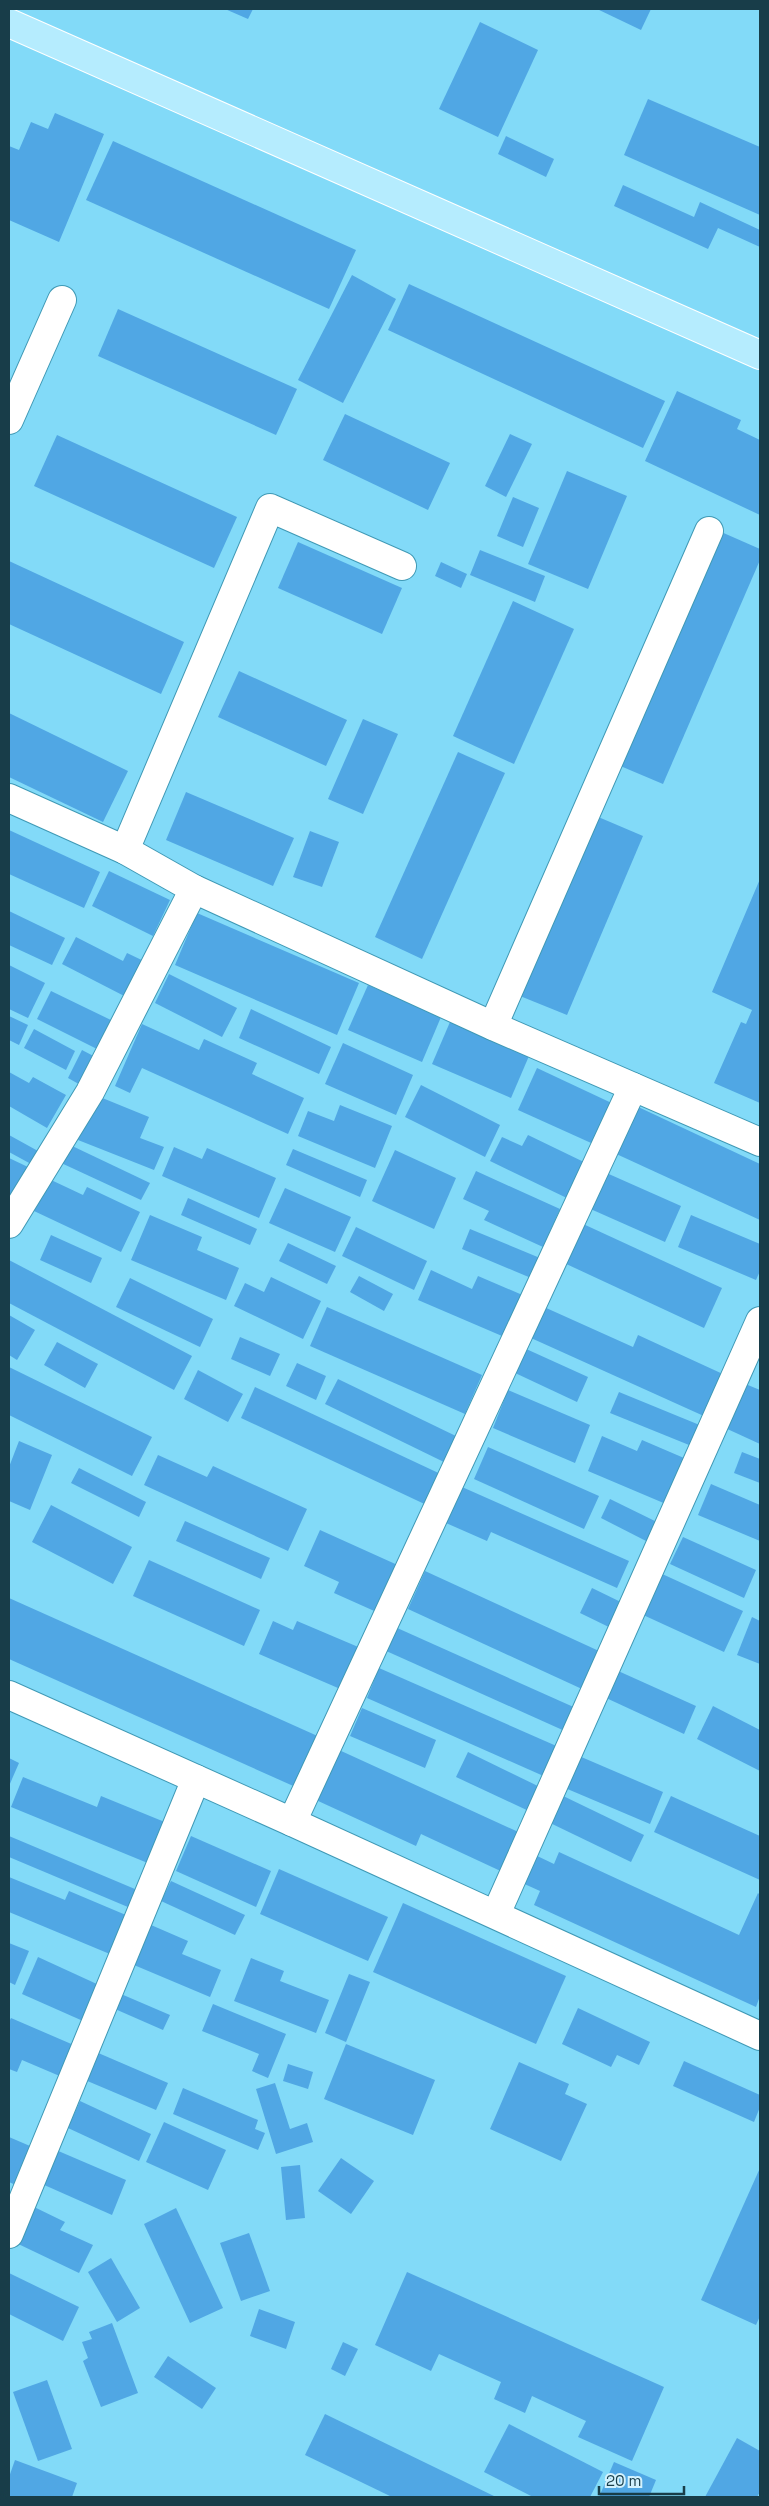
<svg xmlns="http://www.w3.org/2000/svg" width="769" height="2506" viewBox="0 0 769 2506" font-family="'Space Grotesk',sans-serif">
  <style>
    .building { fill: #50a7e4 }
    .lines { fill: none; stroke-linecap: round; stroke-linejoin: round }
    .minor-casing { stroke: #3f99b5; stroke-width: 30 }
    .major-casing { stroke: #fff; stroke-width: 30 }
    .minor { stroke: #fff; stroke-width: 28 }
    .major { stroke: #b5ecfe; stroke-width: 28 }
  </style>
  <rect width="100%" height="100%" fill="#82daf8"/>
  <!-- building -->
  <g class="building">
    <polygon points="225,9 253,9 248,19"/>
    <polygon points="597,9 651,9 641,30"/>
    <polygon points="480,22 538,50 498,137 439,109"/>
    <polygon points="648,99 760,147 760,215 624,155"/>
    <polygon points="55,113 104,134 59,242 9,220 9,146 19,150 31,122 48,129"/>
    <polygon points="506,136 554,159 546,177 498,154"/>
    <polygon points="113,141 356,250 329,309 86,200"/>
    <polygon points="623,185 694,217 700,202 760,230 760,247 718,228 708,249 614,206"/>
    <polygon points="352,275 396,299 343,403 298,380"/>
    <polygon points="409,284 665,401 643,448 388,330"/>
    <polygon points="118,309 297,389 276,435 98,356"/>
    <polygon points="677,391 741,420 737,429 760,440 760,515 645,461"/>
    <polygon points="345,414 450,463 428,510 323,460"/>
    <polygon points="510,434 532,444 506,497 485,486"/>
    <polygon points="57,435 237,517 214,568 34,486"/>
    <polygon points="567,471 627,496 588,589 528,564"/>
    <polygon points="513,497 539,508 523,547 497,536"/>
    <polygon points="719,531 760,549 760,560 663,784 618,765"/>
    <polygon points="298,542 402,588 382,634 278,588"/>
    <polygon points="480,550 545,576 535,602 470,575"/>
    <polygon points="9,561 184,642 161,694 9,624"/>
    <polygon points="441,562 467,574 461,588 435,576"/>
    <polygon points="513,601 574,629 514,764 453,736"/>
    <polygon points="239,671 347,720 326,766 218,717"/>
    <polygon points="9,713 128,771 103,822 9,777"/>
    <polygon points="363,719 398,734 363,814 328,799"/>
    <polygon points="458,752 505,773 422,959 375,937"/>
    <polygon points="186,792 294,838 273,886 166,840"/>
    <polygon points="596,816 643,836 567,1015 520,996"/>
    <polygon points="9,830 100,872 84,908 9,874"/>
    <polygon points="310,831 339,842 322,887 293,877"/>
    <polygon points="109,871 170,900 153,936 92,906"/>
    <polygon points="760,879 760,1103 714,1083 741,1022 746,1024 752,1010 712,992"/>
    <polygon points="9,911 65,938 52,965 9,945"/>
    <polygon points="197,913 359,983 337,1035 175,965"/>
    <polygon points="76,937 123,961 127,953 150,964 132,1000 62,964"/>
    <polygon points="9,965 45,983 28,1018 9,1009"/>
    <polygon points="169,974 237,1008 222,1037 155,1003"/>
    <polygon points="368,985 441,1017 422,1062 348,1030"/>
    <polygon points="51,991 115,1022 101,1051 37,1019"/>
    <polygon points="251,1009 331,1047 319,1074 239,1038"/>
    <polygon points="9,1016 28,1025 19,1045 9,1040"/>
    <polygon points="450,1022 529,1056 511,1098 432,1064"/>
    <polygon points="142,1024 199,1050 204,1039 257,1063 252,1074 304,1098 288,1134 142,1068 130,1093 115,1086"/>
    <polygon points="34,1029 75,1051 66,1070 24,1048"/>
    <polygon points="343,1043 413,1075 396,1115 325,1084"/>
    <polygon points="82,1050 101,1060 86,1088 68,1078"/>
    <polygon points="537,1068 618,1106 600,1147 518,1110"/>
    <polygon points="9,1072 29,1083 33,1077 66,1095 47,1128 9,1106"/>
    <polygon points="421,1085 500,1125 485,1157 405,1117"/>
    <polygon points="95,1095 149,1117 140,1138 164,1147 154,1170 78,1140"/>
    <polygon points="340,1105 392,1126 375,1168 298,1136 308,1111 334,1121"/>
    <polygon points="634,1105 760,1164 760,1220 612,1152"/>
    <polygon points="9,1135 38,1151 31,1164 9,1152"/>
    <polygon points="528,1135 588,1164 571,1200 490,1161 502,1137 522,1146"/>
    <polygon points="68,1144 150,1183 141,1200 59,1162"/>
    <polygon points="174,1147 202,1159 207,1148 276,1178 259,1218 162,1176"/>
    <polygon points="293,1149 367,1180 360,1197 286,1165"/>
    <polygon points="395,1150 456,1178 434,1229 372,1201"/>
    <polygon points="9,1158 28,1167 9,1205"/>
    <polygon points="476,1171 560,1209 543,1247 484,1220 489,1211 463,1199"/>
    <polygon points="602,1171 681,1206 665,1242 586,1207"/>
    <polygon points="49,1179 83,1195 87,1187 140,1212 121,1252 34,1211"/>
    <polygon points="285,1188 351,1217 335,1252 269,1223"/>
    <polygon points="188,1198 257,1229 250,1245 181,1215"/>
    <polygon points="150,1215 202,1237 197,1250 239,1268 226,1300 131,1260"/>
    <polygon points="691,1215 760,1244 760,1271 756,1280 678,1247"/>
    <polygon points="581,1223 722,1288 704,1328 562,1262"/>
    <polygon points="356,1227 427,1261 414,1290 342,1256"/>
    <polygon points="470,1229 540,1258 531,1278 462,1249"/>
    <polygon points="51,1235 102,1258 91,1283 40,1260"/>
    <polygon points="288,1243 336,1266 327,1284 279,1261"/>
    <polygon points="9,1260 192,1356 174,1390 9,1303"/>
    <polygon points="431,1270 472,1289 478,1276 527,1297 509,1339 418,1300"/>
    <polygon points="359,1276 393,1294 384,1311 350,1292"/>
    <polygon points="271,1277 321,1301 303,1339 234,1306 245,1283 264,1292"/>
    <polygon points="130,1278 213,1319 200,1347 116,1307"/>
    <polygon points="327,1307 482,1375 465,1414 310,1346"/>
    <polygon points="544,1307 633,1347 638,1335 725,1375 706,1417 531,1338"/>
    <polygon points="9,1315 35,1330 17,1360 9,1355"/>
    <polygon points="240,1337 280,1354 270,1376 231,1359"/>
    <polygon points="57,1342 98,1364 85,1388 44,1365"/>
    <polygon points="524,1348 588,1377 577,1402 513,1372"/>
    <polygon points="297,1363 326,1376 316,1400 286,1386"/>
    <polygon points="9,1367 152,1437 132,1476 9,1415"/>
    <polygon points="198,1370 243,1394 228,1422 184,1399"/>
    <polygon points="338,1379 460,1438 448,1464 325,1404"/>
    <polygon points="743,1383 760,1390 760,1444 723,1427"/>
    <polygon points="255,1387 447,1477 433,1508 241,1418"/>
    <polygon points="508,1390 590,1425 575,1463 493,1428"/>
    <polygon points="619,1392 702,1426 694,1447 610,1413"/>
    <polygon points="602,1436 637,1451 642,1440 691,1461 673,1507 588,1471"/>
    <polygon points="19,1441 52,1455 30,1510 9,1501 9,1467"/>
    <polygon points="488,1447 599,1496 584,1529 474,1479"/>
    <polygon points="742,1452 760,1459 760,1483 734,1473"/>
    <polygon points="158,1455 207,1477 213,1466 307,1509 288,1551 144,1485"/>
    <polygon points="79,1468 146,1502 139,1517 71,1483"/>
    <polygon points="711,1484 760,1505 760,1541 698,1515"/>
    <polygon points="462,1487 629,1561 617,1588 491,1532 487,1541 446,1523"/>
    <polygon points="610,1499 661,1524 650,1543 601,1518"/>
    <polygon points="51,1505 132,1547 113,1584 32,1542"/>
    <polygon points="185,1521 270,1558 261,1579 176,1541"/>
    <polygon points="320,1530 402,1567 381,1614 334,1593 339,1582 304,1566"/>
    <polygon points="683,1537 756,1570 744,1598 670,1564"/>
    <polygon points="149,1560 260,1610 244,1646 133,1596"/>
    <polygon points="425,1571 599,1651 582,1689 408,1609"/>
    <polygon points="660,1573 743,1611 724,1652 641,1614"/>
    <polygon points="592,1588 627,1605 615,1630 580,1613"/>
    <polygon points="9,1598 322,1738 300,1789 9,1659"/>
    <polygon points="752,1617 760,1621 760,1664 737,1655"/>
    <polygon points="273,1621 293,1630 297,1621 363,1649 345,1691 259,1654"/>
    <polygon points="395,1627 578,1709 567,1732 384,1650"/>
    <polygon points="379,1668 561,1748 548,1778 367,1698"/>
    <polygon points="616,1670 696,1706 684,1734 604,1697"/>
    <polygon points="713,1706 760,1730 760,1771 697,1739"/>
    <polygon points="362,1708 436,1740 425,1768 350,1736"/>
    <polygon points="339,1750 525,1835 507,1874 421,1834 416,1846 316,1800"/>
    <polygon points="468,1752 544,1789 533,1813 456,1777"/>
    <polygon points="572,1753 663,1792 650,1824 558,1785"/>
    <polygon points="9,1758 19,1763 9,1786"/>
    <polygon points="23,1777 97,1807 101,1796 172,1825 155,1866 11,1807"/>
    <polygon points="559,1794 644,1835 631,1862 546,1821"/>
    <polygon points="671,1796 760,1836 760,1880 654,1832"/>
    <polygon points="9,1836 142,1892 135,1910 9,1857"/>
    <polygon points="191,1836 271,1871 256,1907 176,1871"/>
    <polygon points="559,1852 739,1935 758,1893 760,1895 760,1996 756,2007 534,1905 540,1891 520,1882 533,1854 554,1864"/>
    <polygon points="279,1869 388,1917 368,1961 260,1914"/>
    <polygon points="9,1877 65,1900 69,1891 133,1918 117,1957 9,1912"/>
    <polygon points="171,1881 245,1915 235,1935 161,1901"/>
    <polygon points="403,1903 566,1976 536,2044 373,1972"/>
    <polygon points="151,1925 188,1941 182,1954 221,1970 210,1997 134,1965"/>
    <polygon points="9,1943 29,1951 15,1985 9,1982"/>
    <polygon points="38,1957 99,1985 83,2021 22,1994"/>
    <polygon points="251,1958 284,1971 280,1981 329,2000 316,2033 234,2001"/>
    <polygon points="349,1974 370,1982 346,2042 325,2033"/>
    <polygon points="121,1994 170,2015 163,2030 115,2009"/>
    <polygon points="213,2004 286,2034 268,2078 252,2071 259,2054 202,2031"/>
    <polygon points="578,2008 650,2042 639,2065 617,2055 611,2067 562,2044"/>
    <polygon points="11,2018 76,2046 62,2077 22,2060 17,2072 9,2069 9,2022"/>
    <polygon points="346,2044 435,2080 413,2135 324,2099"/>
    <polygon points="96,2052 168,2083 156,2110 85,2080"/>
    <polygon points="684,2061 760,2095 760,2107 754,2122 673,2086"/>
    <polygon points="519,2062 569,2084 565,2094 587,2104 561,2161 490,2129"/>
    <polygon points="288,2064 313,2072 308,2089 283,2081"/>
    <polygon points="275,2083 290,2129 307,2123 313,2142 276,2154 256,2089"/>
    <polygon points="183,2088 258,2120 255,2129 265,2133 258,2150 173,2114"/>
    <polygon points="80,2101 151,2134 139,2161 68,2128"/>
    <polygon points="164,2122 226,2150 208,2190 146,2162"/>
    <polygon points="9,2137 37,2149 20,2187 9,2182"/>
    <polygon points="56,2150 126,2180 112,2215 42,2184"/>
    <polygon points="341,2158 374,2181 351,2214 318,2191"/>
    <polygon points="300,2165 305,2218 286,2220 281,2167"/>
    <polygon points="760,2168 760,2316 756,2325 701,2300"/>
    <polygon points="30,2205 65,2222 60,2230 93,2245 79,2273 12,2241"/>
    <polygon points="176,2208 223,2308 190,2323 144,2224"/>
    <polygon points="249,2233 270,2291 241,2301 220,2243"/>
    <polygon points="111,2258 140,2308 117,2322 88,2272"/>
    <polygon points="407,2272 664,2387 632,2461 578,2437 586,2421 532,2396 525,2413 494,2399 501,2382 439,2354 431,2371 375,2345"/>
    <polygon points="9,2273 79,2307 63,2341 9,2314"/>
    <polygon points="259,2309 295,2322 286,2349 250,2336"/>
    <polygon points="112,2323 138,2393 101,2407 83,2361 88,2358 82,2342 92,2339 89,2332"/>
    <polygon points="343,2342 358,2349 345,2376 331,2369"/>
    <polygon points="168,2356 216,2388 202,2409 154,2377"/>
    <polygon points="47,2380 72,2449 38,2461 13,2392"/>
    <polygon points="325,2414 496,2497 392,2497 305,2455"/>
    <polygon points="509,2424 603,2472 590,2497 533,2497 484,2472"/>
    <polygon points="737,2438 760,2451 760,2492 757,2497 705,2497"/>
    <polygon points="15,2460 77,2483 72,2497 9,2497 9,2477"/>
    <polygon points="614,2462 656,2480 649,2497 599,2497"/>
  </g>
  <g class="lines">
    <defs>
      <g id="minor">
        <polyline points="9,420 62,300"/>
        <polyline points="9,798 125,850 194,889 493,1026 760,1142"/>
        <polyline points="125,850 270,508 402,566"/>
        <polyline points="493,1026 709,531"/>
        <polyline points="9,1224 90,1092 194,889"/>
        <polyline points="9,1695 292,1822 760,2036"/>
        <polyline points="292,1822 633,1087"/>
        <polyline points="496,1914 760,1321"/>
        <polyline points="9,2234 196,1779"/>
      </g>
      <polyline id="major" points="9,23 760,355"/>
    </defs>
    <!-- minor casing -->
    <use href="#minor" class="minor-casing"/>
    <!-- major casing -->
    <use href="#major" class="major-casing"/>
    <!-- minor -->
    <use href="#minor" class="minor"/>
    <!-- major -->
    <use href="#major" class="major"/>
  </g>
  <!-- border -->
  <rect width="769" height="2506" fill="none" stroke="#183d49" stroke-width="20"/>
  <!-- scale -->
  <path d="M599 2486v8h85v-8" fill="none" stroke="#183d49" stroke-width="2.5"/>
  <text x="606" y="2486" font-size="15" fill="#183d49" stroke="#d2f2fe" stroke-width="4" paint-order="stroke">20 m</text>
</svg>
